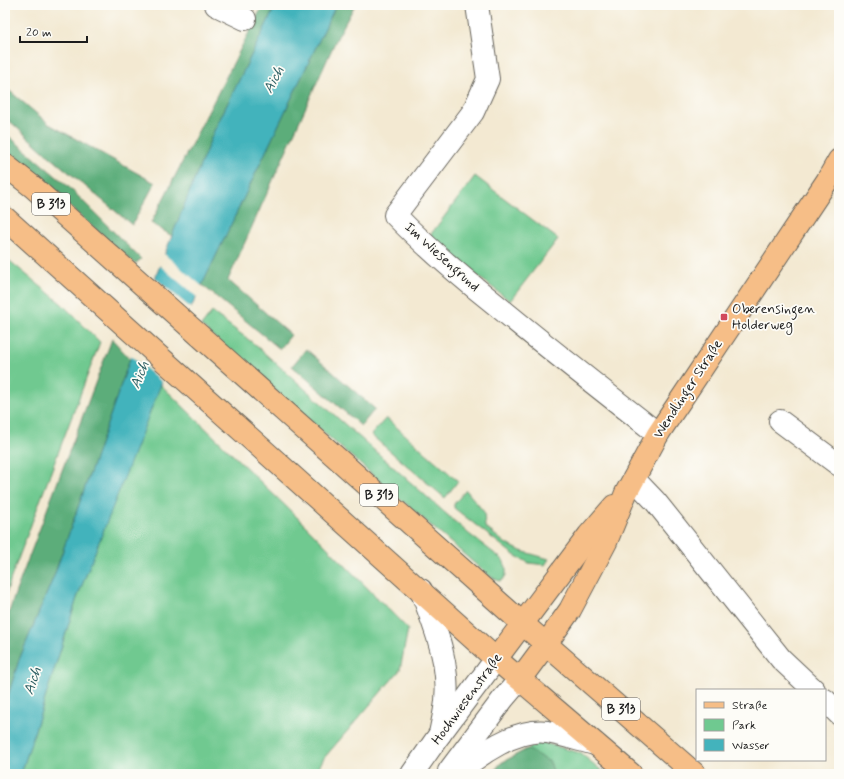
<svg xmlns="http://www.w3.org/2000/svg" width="844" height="779" viewBox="0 0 844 779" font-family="Mynerve,sans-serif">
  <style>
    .green { fill: #6fc990; stroke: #467256 }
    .forest { fill: #5bad7a; stroke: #3c644b }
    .water { fill: #43b3bc; stroke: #30686c }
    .pier { fill: #f3e9d2 }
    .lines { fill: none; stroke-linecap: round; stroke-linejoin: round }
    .minor-casing { stroke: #67645c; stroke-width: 24 }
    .major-casing { stroke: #67645c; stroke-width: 24 }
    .minor { stroke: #fff; stroke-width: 22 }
    .major { stroke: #f6be87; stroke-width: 22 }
    .poi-dot { fill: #d1495b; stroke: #fdfcf7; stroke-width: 1.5 }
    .labels { text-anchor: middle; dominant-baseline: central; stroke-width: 3.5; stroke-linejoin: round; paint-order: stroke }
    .shield { fill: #fdfcf7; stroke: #605f5e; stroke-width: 1 }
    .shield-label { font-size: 13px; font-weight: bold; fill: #1c1c1c }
    .street-label { font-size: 14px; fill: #1c1c1c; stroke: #fdfcf7 }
    .poi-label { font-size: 14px; fill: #1c1c1c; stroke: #fdfcf7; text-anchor: start }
    .water-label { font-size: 15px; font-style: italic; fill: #2e6064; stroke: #fdfcf7 }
  </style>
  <rect width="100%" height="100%" fill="#fdfcf7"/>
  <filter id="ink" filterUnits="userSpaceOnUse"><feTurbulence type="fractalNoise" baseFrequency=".025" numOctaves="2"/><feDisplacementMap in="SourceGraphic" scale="8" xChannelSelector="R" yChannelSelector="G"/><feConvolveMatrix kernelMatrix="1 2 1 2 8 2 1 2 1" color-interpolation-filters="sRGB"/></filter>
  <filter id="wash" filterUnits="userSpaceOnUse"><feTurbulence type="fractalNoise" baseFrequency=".012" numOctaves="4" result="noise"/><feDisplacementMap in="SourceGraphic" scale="16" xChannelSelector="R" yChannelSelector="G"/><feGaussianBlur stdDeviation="0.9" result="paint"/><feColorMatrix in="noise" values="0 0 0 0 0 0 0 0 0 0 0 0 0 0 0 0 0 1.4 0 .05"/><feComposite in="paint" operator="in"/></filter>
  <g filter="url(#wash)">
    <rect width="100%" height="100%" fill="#f3e9d2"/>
    <!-- green -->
    <g class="green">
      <polygon points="475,176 558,239 510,301 428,238"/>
      <polygon points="5,257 62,304 100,342 11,578 5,597"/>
      <polygon points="212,312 253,343 469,534 503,560 506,567 506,575 503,580 499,581 489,576 201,326"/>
      <polygon points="160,384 302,522 408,629 400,670 324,758 315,774 21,774 77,598"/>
      <polygon points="386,418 458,481 445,498 371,435"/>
      <polygon points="466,490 484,512 485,527 505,543 521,551 549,559 545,565 529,563 514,555 454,508 454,504"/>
      <polygon points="541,742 580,753 606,774 492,774 501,763"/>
    </g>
    <!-- forest -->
    <g class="forest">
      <polygon points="263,5 276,5 214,131 172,236 151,223"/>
      <polygon points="336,5 355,5 336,40 228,280 291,335 280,349 202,285"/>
      <polygon points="5,87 49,124 155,183 132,225 43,151 5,117"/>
      <polygon points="5,133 69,187 141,259 135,264 5,151"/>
      <polygon points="112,339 130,359 54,576 19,660 5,706 5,624 16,591"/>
      <polygon points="306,349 375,409 361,426 292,366"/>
      <polygon points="527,749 550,762 554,774 492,774 501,763"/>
    </g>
    <!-- water -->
    <polygon class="water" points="276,5 336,5 191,308 77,598 21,774 5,774 5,706 19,660 54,576 130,359 157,273 214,131"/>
    <!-- pier -->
    <g class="pier">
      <polygon points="163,253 203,287 198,298 158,264"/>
      <polygon points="154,277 193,310 163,383 129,354"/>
    </g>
  </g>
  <g filter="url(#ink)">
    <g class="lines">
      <defs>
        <g id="minor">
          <polyline points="216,5 245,19"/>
          <path d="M477,5L488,79L473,112L395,215C426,247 460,276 495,304C548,348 603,391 658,434"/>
          <polyline points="780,421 839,465"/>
          <polyline points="634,479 655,501 781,659 814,690"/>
          <path d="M421,590C434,625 450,662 446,701C445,712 442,723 440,734"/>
          <polyline points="825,700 839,714"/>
          <polyline points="449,771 503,699 520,679"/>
          <polyline points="412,774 440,734 496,659"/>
          <path d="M457,774C479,754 517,728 547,732C563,735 579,740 595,744"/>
        </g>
        <g id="major">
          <polyline points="5,165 33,187 523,624 695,774"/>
          <polyline points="5,218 496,659 631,774"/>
          <polyline points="496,659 589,535 614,506"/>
          <polyline points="520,679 546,644 570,610 606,542 626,493 658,434 827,181 839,160"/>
        </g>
      </defs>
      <!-- minor casing -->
      <use href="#minor" class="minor-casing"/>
      <!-- major casing -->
      <use href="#major" class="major-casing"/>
      <!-- minor -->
      <use href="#minor" class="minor"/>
      <!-- major -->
      <use href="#major" class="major"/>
    </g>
  </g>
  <!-- markers -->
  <rect class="poi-dot" x="720" y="313" width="8" height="8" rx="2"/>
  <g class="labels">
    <!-- shield labels -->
    <g class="shield">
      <rect x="32" y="193" width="38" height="22" rx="3"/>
      <rect x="360" y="484" width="38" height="22" rx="3"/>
      <rect x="602" y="698" width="38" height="22" rx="3"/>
    </g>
    <g class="shield-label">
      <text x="51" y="204">B 313</text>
      <text x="379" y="495">B 313</text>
      <text x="621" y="709">B 313</text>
    </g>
    <!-- street labels -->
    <g class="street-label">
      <text transform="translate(442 257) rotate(42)">Im Wiesengrund</text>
      <text transform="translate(688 389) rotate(-57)">Wendlinger Straße</text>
      <text transform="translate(467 699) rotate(-54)">Hochwiesenstraße</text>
    </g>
    <!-- poi labels -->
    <g class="poi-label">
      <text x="732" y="309">Oberensingen<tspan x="732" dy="16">Holderweg</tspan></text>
    </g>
    <!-- water labels -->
    <g class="water-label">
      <text transform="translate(274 80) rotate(-62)">Aich</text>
      <text transform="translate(140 375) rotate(-68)">Aich</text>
      <text transform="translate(33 681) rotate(-71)">Aich</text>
    </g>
  </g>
  <!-- margin -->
  <rect width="844" height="779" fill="none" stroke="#fdfcf7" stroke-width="20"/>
  <!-- legend -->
  <rect x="696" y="689" width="130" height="72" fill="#fdfcf7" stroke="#a3a29f"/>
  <rect x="704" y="702" width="20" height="6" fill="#f6be87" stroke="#a3a29f"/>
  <text x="732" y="709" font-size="12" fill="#1c1c1c">Straße</text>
  <rect x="704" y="719" width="20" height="12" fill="#6fc990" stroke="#a3a29f"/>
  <text x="732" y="729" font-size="12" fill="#1c1c1c">Park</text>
  <rect x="704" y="739" width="20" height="12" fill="#43b3bc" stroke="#a3a29f"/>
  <text x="732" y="749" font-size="12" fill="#1c1c1c">Wasser</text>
  <!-- scale -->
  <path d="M20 36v6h67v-6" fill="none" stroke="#1c1c1c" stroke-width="2"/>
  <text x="26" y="36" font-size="12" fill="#1c1c1c" stroke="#fdfcf7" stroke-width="3" paint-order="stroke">20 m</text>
</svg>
